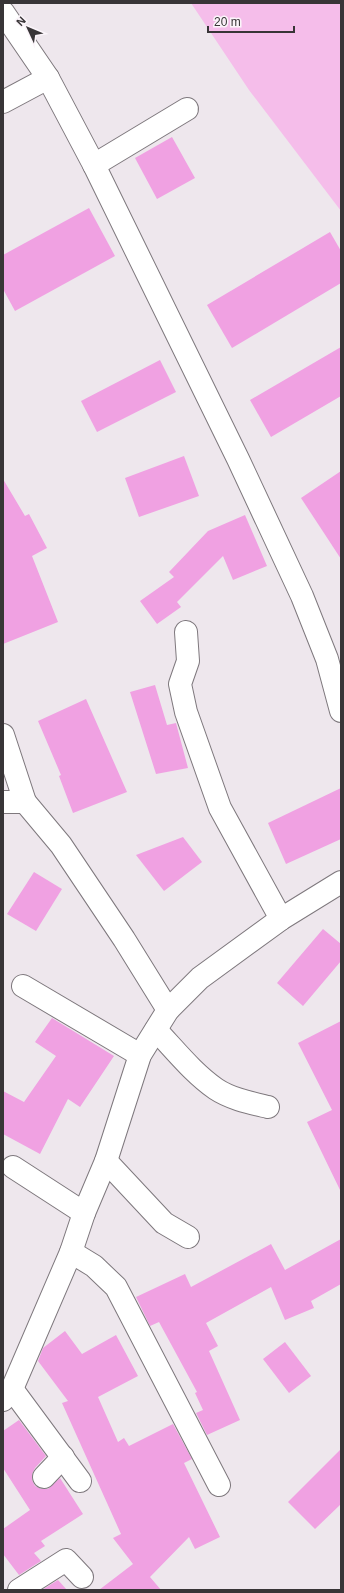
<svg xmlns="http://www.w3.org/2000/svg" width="344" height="1593" viewBox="0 0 344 1593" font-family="Helvetica,sans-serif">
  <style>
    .green { fill: #f5bdea }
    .building { fill: #f0a1e2 }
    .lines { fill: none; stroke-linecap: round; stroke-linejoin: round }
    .minor-casing { stroke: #7e787d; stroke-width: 24 }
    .minor { stroke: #fff; stroke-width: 22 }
  </style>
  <rect width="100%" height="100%" fill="#eee7ed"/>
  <!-- green -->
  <polygon class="green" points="191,3 341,3 341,211 249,90"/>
  <!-- building -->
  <g class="building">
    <polygon points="172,137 195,178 157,199 135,158"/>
    <polygon points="89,208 115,256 15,311 3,289 3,255"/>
    <polygon points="330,232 341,251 341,283 232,348 207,305"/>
    <polygon points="341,347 341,396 271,437 250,400"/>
    <polygon points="160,360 176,392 97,432 81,401"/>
    <polygon points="184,456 199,496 139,517 125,478"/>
    <polygon points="341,471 341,559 301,498"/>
    <polygon points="3,479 25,516 29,514 47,548 32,556 58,622 3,644"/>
    <polygon points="245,515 267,566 233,580 223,556 177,602 181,607 157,624 140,601 174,577 169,572 208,531"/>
    <polygon points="155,685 167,725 176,723 188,768 156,774 130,692"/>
    <polygon points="86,699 127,792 73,813 59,776 61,775 38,721"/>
    <polygon points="341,788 341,839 286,864 268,823"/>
    <polygon points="183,837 202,862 164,891 136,855"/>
    <polygon points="34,872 62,889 36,931 7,914"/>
    <polygon points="323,929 341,944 341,961 303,1006 277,983"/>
    <polygon points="52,1018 114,1056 80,1107 68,1099 40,1154 3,1134 3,1091 24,1102 56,1056 35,1042"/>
    <polygon points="341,1021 341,1192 307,1122 332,1110 298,1043"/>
    <polygon points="341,1239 341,1284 311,1301 314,1308 285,1320 271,1287 206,1323 218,1346 209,1351 240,1420 207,1435 196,1413 203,1410 195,1393 197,1392 159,1322 150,1326 136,1297 185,1274 191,1287 271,1244 285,1270"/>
    <polygon points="65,1331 82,1354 116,1335 138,1376 98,1397 118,1442 124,1438 129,1446 173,1424 192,1459 184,1463 220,1537 195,1549 189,1537 150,1577 161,1590 99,1590 133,1564 113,1538 121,1534 62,1403 68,1401 38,1361 43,1348"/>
    <polygon points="285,1342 311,1376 289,1393 263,1359"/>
    <polygon points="19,1420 46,1456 35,1468 32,1474 32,1480 35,1486 41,1489 48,1489 60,1478 83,1514 41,1541 45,1546 34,1553 41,1561 19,1575 3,1554 3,1529 30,1510 3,1468 3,1431"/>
    <polygon points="341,1449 341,1504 315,1529 288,1502"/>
    <polygon points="58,1580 67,1590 42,1590"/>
  </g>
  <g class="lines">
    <defs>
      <g id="minor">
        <polyline points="3,12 48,78 94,165 238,459 302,596 327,659 341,711"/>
        <polyline points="3,102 48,78"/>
        <polyline points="94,165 187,109"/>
        <polyline points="186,632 188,661 180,684 186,712 220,808 281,919"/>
        <polyline points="3,735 25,802 61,845 124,939 168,1010"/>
        <polyline points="3,802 25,802"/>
        <polyline points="23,986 140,1055"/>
        <path d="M156,1030C175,1050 193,1073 216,1089C231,1099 251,1103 268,1107"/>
        <polyline points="106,1161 164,1223 188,1237"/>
        <polyline points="13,1167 84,1213"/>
        <polyline points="71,1252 94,1266 116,1287 219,1485"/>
        <polyline points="12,1389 80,1481"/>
        <polyline points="3,1400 12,1389 71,1252 84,1213 106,1161 140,1055 168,1010 200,978 281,919 341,882"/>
        <polyline points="44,1477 63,1457"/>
        <polyline points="19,1590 66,1560 82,1577"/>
      </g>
    </defs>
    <!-- minor casing -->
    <use href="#minor" class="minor-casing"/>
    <!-- minor -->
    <use href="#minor" class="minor"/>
  </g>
  <!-- border -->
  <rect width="344" height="1593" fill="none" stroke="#383537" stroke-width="8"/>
  <!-- north arrow -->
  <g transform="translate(28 28) rotate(314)" stroke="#fbf5fa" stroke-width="3" paint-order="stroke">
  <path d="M0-3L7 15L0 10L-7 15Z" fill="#383537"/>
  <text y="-6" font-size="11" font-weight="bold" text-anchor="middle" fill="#383537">N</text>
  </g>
  <!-- scale -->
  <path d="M208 26v6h86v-6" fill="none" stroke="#383537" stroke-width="2"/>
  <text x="214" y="26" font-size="12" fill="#383537" stroke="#fbf5fa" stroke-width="3" paint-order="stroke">20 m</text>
</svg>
